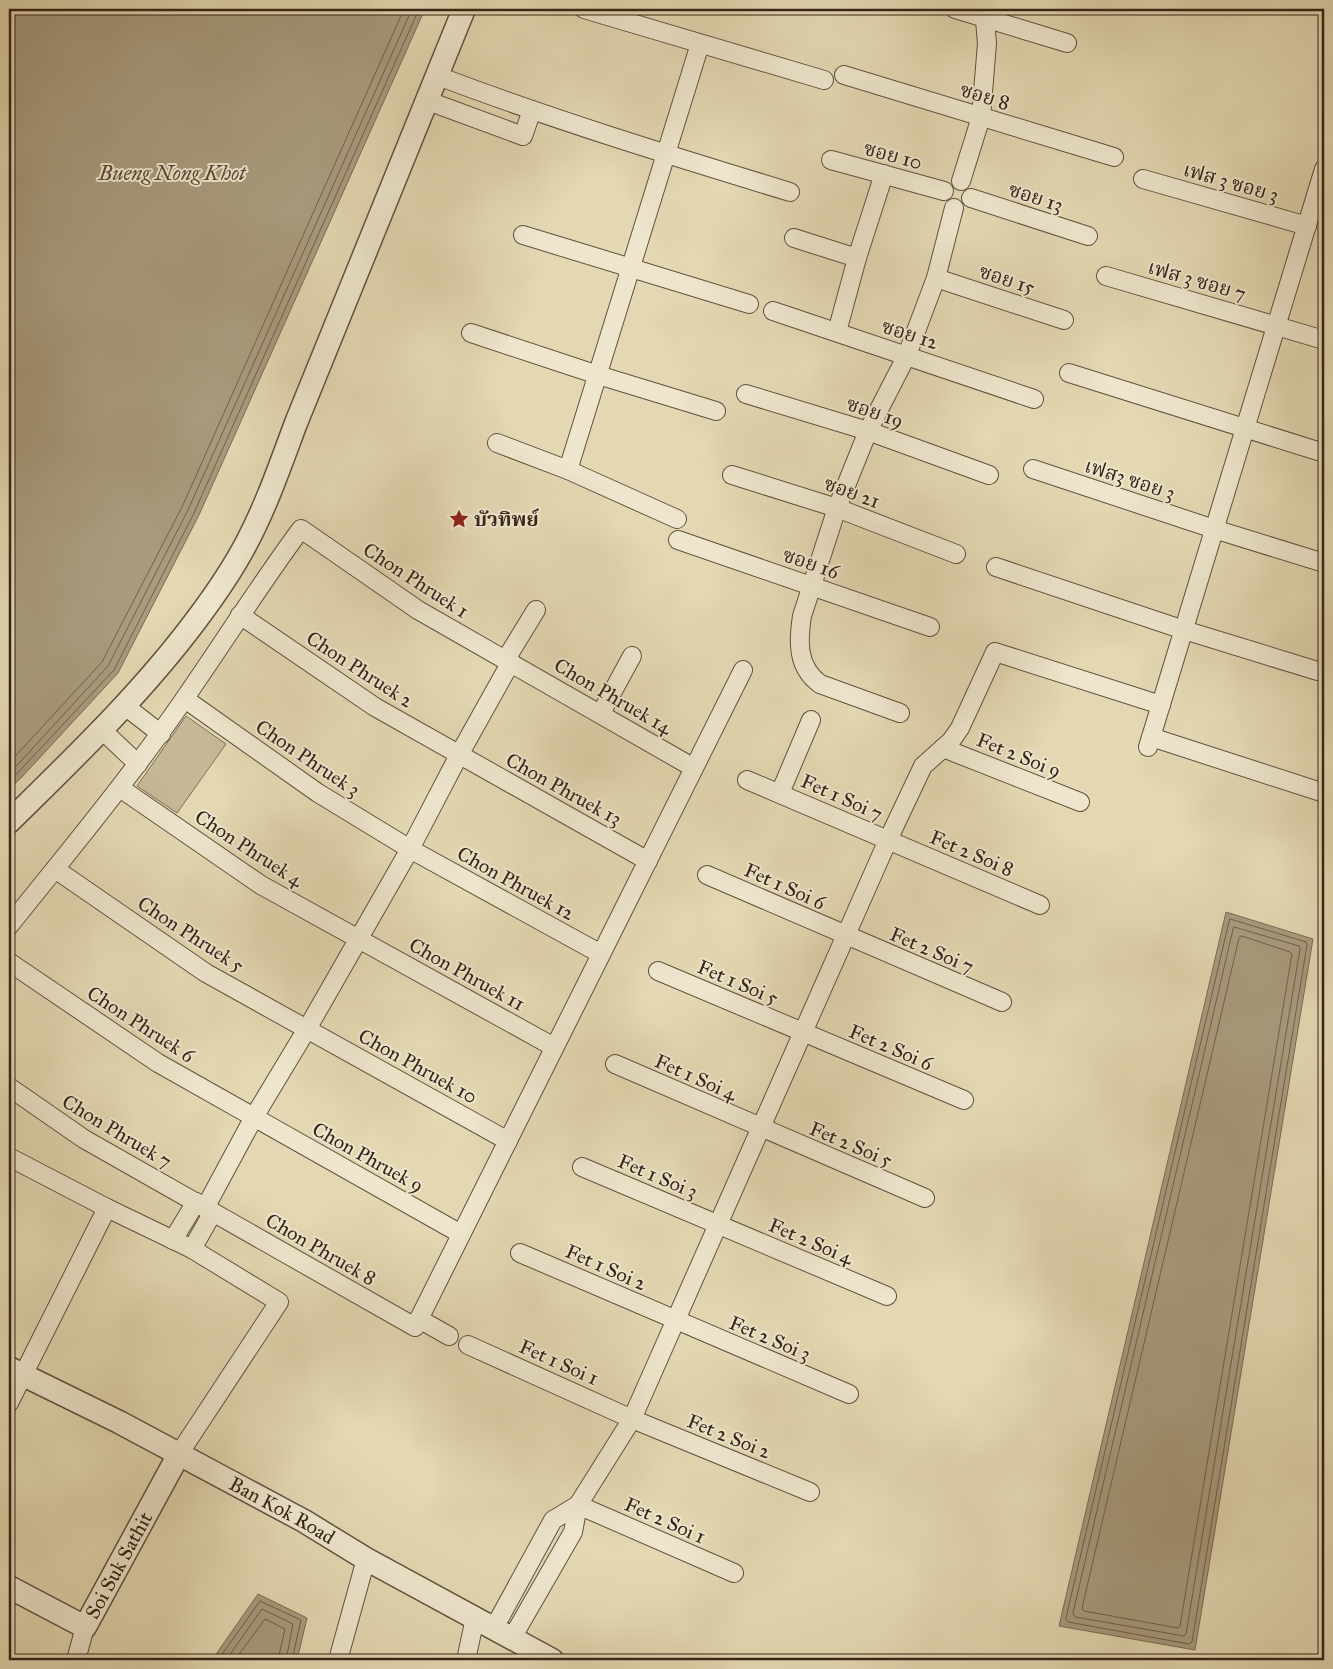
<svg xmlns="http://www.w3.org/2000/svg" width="1333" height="1669" viewBox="0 0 1333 1669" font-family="'IM FELL Great Primer','Noto Serif Thai',serif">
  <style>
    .green { fill: #c6b998; stroke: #7e6e58 }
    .water { fill: #a89b7e; stroke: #7a6b56 }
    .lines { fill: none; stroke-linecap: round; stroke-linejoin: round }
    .shore { stroke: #6f604c; stroke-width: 1 }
    .minor-casing { stroke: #61513f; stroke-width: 20 }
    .tertiary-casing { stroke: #61513f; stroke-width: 25 }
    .minor { stroke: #ede6cd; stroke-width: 18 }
    .tertiary { stroke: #ede6cd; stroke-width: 22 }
    .labels { text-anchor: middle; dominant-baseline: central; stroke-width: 4; stroke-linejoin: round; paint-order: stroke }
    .street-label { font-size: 20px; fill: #362419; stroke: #ede6cd }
    .poi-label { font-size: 20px; font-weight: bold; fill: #362419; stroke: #ede6cd; text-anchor: start }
    .water-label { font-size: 21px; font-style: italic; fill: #584837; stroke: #ede6cd }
  </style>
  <rect width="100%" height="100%" fill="#e3d8b2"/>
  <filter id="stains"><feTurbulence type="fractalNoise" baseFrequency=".004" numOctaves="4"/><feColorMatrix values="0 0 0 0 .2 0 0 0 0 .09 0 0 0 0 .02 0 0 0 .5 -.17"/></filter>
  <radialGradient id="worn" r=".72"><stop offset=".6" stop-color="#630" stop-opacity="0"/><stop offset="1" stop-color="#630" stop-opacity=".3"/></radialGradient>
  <!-- green -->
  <polygon class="green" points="186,716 226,744 177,813 137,786"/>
  <!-- water -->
  <g class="water">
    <polygon points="9,9 425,9 199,515 118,673 21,778 9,789"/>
    <polygon points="1226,912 1313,939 1195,1650 1059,1626"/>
    <polygon points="258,1594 307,1618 297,1660 212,1660"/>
  </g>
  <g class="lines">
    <!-- shore -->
    <g class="shore">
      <polyline points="9,763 102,662 182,507 404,9"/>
      <polyline points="9,774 108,666 188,510 412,9"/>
      <polyline points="9,782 114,670 194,513 419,9"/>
      <polygon points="1230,919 1306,942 1307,945 1192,1642 1189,1644 1068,1622 1066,1619"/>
      <polygon points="1234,927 1299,946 1300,949 1186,1634 1184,1636 1075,1617 1073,1614"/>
      <polygon points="1242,936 1290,952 1292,954 1180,1626 1178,1628 1084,1611 1082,1608 1239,938"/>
      <polyline points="218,1660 260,1601 301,1620 292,1660"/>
      <polyline points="226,1660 262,1609 293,1624 286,1660"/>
      <polyline points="235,1660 265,1619 285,1629 278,1660"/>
    </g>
    <defs>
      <g id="minor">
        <polyline points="584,9 824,80"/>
        <polyline points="955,9 1067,43"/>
        <polyline points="844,75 1114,157"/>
        <path d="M438,76C554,120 672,156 790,192"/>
        <polyline points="428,101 523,136 532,110"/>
        <polyline points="831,160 944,191"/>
        <polyline points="1143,179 1307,226"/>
        <polyline points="961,181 981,117 987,43 984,9"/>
        <polyline points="971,198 1088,236"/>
        <polyline points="523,235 749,304"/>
        <polyline points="794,238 857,258"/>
        <polyline points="1106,276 1324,340"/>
        <polyline points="936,278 1064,320"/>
        <polyline points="773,311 1034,399"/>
        <polyline points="837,332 857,258 884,174"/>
        <polyline points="471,333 598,375 716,411"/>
        <polyline points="1069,373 1324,453"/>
        <polyline points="746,394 868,431 989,475"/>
        <polyline points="497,443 568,470 677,519"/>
        <polyline points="1033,469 1214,529 1324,563"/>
        <polyline points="568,470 700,44"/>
        <polyline points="732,475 837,508 956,554"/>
        <polyline points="678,540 930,627"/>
        <polyline points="996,567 1184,630 1324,673"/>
        <polyline points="240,615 375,707 648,861"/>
        <polyline points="506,659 536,610"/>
        <polyline points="185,699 318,793 410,849 601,954"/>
        <polyline points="125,706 161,734"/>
        <polyline points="601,713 632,656"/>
        <path d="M900,713L820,684C797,667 798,642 802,616L837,508L868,431L907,355L936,278L954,208"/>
        <polyline points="102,730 138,764"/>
        <polyline points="1151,737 1324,793"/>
        <polyline points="1148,747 1324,169"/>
        <polyline points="943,748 1080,802"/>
        <polyline points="747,780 1040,905"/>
        <polyline points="120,788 261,885 554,1047"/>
        <polyline points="780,793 811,720"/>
        <polyline points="55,869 206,973 508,1141"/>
        <polyline points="707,875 1002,1002"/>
        <path d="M9,926C60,862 113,799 161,732C209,666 252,595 301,529L418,610L694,768"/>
        <polyline points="9,962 158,1063 461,1234"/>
        <polyline points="658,971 964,1100"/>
        <polyline points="615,1064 925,1198"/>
        <polyline points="9,1087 84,1139 415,1327 743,670"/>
        <polyline points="9,1157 107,1208 192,1249 279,1302 179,1454"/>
        <polyline points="582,1167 887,1296"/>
        <polyline points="205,1208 254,1117 307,1029 410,849 459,755 511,662"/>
        <polyline points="173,1240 196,1202"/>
        <polyline points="192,1249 213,1212"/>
        <polyline points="520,1253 849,1394"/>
        <polyline points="419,1319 449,1336"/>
        <polyline points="468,1345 632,1419 810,1492"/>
        <polyline points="9,1403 107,1208"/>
        <polyline points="578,1505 734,1573"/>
        <polyline points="494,1628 553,1520 578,1505"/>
        <polyline points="512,1638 573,1532 578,1505 632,1419 888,840 923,766 951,741 960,728 995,652 1161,705"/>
        <polyline points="76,1660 85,1627"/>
        <polyline points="338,1660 366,1559"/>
        <polyline points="466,1660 475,1618"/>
      </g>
      <g id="tertiary">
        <path d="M9,822C75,757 142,693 197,619C215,595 233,569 247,542C267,504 281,463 296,423L464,9"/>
        <path id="s1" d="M9,1368L119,1422L304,1521L366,1559L552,1660"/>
        <path id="s2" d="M9,1587L85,1627L179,1454"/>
      </g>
    </defs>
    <!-- minor casing -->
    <use href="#minor" class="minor-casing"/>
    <!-- tertiary casing -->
    <use href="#tertiary" class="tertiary-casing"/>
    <!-- minor -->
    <use href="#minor" class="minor"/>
    <!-- tertiary -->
    <use href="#tertiary" class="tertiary"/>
  </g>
  <!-- icons -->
  <defs>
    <symbol id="sight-bare" viewBox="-9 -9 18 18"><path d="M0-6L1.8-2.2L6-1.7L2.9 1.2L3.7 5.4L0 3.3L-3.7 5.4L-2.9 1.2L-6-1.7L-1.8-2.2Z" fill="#8f2418" stroke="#ede6cd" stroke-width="2.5" paint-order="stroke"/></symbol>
  </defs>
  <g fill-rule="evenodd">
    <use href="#sight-bare" x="445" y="505" width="28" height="28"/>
  </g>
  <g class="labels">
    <!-- street labels -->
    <g class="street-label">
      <text transform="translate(985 96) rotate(17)">ซอย 8</text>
      <text transform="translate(893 155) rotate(15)">ซอย 10</text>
      <text transform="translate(1231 182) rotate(16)">เฟส 3 ซอย 3</text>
      <text transform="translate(1036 197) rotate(18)">ซอย 13</text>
      <text transform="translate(1007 279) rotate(18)">ซอย 15</text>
      <text transform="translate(1197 280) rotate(16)">เฟส 3 ซอย 7</text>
      <text transform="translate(910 334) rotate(18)">ซอย 12</text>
      <text transform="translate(875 412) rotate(19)">ซอย 19</text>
      <text transform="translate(1130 479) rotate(18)">เฟส3 ซอย 3</text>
      <text transform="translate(852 492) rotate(20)">ซอย 21</text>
      <text transform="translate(811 563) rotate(19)">ซอย 16</text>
      <text transform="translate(416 580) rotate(33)">Chon Phruek 1</text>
      <text transform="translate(360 669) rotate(33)">Chon Phruek 2</text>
      <text transform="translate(613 696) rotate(30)">Chon Phruek 14</text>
      <text transform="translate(1019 755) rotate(22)">Fet 2 Soi 9</text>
      <text transform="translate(308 758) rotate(34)">Chon Phruek 3</text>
      <text transform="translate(564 789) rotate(29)">Chon Phruek 13</text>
      <text transform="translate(842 797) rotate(24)">Fet 1 Soi 7</text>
      <text transform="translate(249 848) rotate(33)">Chon Phruek 4</text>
      <text transform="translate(972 853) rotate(23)">Fet 2 Soi 8</text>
      <text transform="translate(516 883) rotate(29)">Chon Phruek 12</text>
      <text transform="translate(785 886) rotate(24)">Fet 1 Soi 6</text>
      <text transform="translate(191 934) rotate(33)">Chon Phruek 5</text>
      <text transform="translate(932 950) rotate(23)">Fet 2 Soi 7</text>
      <text transform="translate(467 974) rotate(29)">Chon Phruek 11</text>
      <text transform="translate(738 982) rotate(23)">Fet 1 Soi 5</text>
      <text transform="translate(141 1024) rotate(33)">Chon Phruek 6</text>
      <text transform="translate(891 1047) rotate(23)">Fet 2 Soi 6</text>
      <text transform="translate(418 1066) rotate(29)">Chon Phruek 10</text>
      <text transform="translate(696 1077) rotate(24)">Fet 1 Soi 4</text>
      <text transform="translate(117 1131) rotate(31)">Chon Phruek 7</text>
      <text transform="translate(851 1144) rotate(23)">Fet 2 Soi 5</text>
      <text transform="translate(368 1157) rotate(29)">Chon Phruek 9</text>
      <text transform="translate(658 1176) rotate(23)">Fet 1 Soi 3</text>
      <text transform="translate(811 1241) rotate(23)">Fet 2 Soi 4</text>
      <text transform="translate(321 1249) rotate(30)">Chon Phruek 8</text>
      <text transform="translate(606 1267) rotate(24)">Fet 1 Soi 2</text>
      <text transform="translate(770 1338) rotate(23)">Fet 2 Soi 3</text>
      <text transform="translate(559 1362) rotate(24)">Fet 1 Soi 1</text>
      <text transform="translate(729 1436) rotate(22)">Fet 2 Soi 2</text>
      <text stroke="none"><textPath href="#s1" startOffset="308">Ban Kok Road</textPath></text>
      <text transform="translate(665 1520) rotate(24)">Fet 2 Soi 1</text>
      <text stroke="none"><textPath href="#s2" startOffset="156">Soi Suk Sathit</textPath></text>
    </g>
    <!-- poi labels -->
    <g class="poi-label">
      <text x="474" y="519">บัวทิพย์</text>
    </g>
    <!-- water labels -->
    <g class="water-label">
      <text x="172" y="173">Bueng Nong Khot</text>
    </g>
  </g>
  <!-- margin -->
  <rect width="1333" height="1669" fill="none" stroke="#e3d8b2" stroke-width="30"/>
  <rect x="10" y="10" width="1313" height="1649" fill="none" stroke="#362419" stroke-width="2.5"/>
  <rect x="15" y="15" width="1303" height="1639" fill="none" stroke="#362419"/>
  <rect width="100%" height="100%" filter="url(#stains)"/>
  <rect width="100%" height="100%" fill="url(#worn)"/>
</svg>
